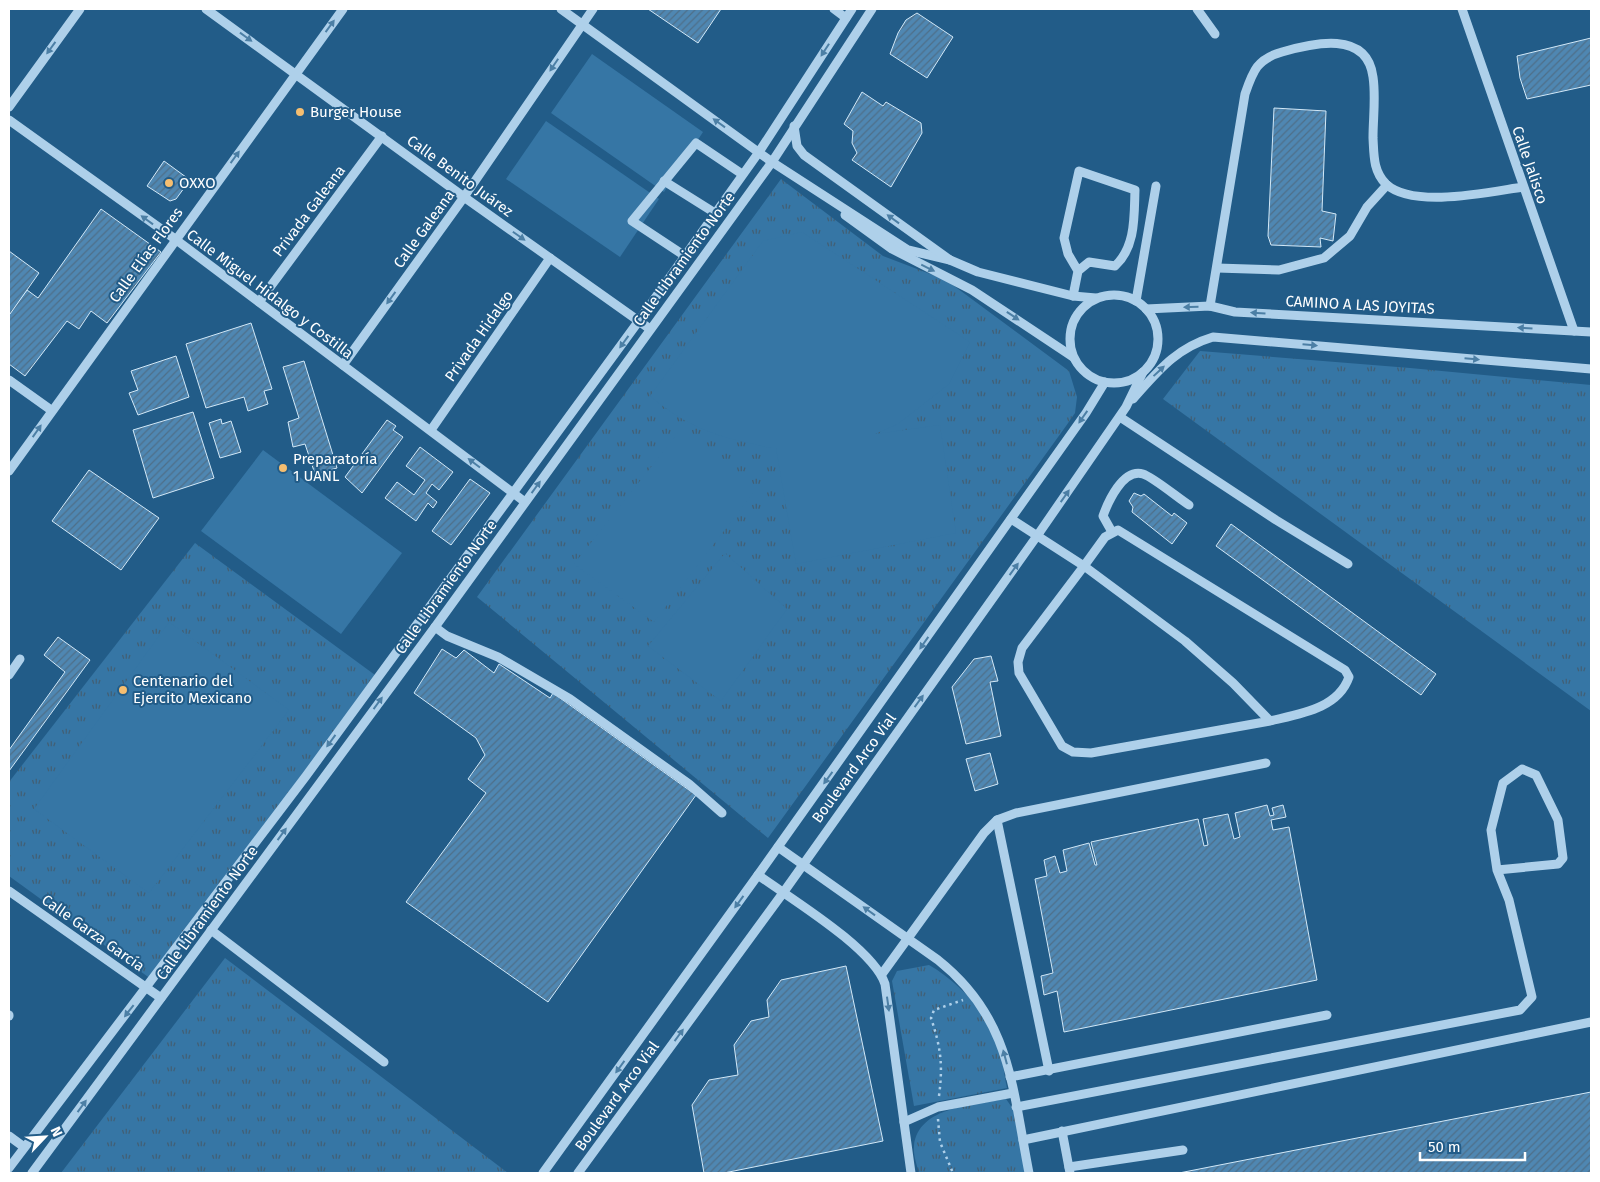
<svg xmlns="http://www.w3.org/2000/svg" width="1600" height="1182" viewBox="0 0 1600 1182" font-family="'Fira Sans',sans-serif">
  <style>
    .grass { fill: url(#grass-tufts) }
    .pitch { fill: #3676a5 }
    .building { fill: url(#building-hatch); stroke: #d2e8f7 }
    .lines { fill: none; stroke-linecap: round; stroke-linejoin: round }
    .path { stroke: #aed0ea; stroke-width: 2.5; stroke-dasharray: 2.5 4; stroke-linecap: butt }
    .minor { stroke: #aed0ea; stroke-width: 9 }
    .oneway { fill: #4c7fa5 }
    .poi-dot { fill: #f5be70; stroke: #225c88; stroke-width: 2 }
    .labels { text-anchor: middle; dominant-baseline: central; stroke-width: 4; stroke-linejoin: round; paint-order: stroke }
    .poi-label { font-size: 15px; fill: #fff; stroke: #225c88; text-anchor: start }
    .street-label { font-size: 15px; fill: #fff; stroke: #225c88 }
  </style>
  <defs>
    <pattern id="grass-tufts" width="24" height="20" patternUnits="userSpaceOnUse" patternTransform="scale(1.25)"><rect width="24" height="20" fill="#3676a5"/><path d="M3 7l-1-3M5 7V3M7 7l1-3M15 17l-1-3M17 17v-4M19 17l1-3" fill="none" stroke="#425f74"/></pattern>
    <pattern id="building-hatch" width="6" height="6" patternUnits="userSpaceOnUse" patternTransform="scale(1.25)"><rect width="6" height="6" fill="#4f87b2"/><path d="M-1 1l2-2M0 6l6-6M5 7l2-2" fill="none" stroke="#4e6f89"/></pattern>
  </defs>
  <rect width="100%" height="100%" fill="#225c88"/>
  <!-- grass -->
  <g class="grass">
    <polygon points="781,179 883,256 946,280 1069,371 1077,397 1075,413 1066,426 768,838 477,597"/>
    <polygon points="1200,351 1410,368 1591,385 1591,711 1163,399"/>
    <polygon points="195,543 375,675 151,979 9,876 9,782"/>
    <polygon points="225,958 508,1173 61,1173"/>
    <path d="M929,965C957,981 990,1014 999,1046C1003,1060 1004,1075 1007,1088L914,1106L892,981L897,971Z"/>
    <path d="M1006,1099L1013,1109L1026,1173H919C917,1165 913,1155 914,1146C918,1106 975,1105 1006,1099Z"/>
  </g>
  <!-- pitch -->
  <g class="pitch">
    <polygon points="592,54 703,132 664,192 551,113"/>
    <polygon points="546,121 659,199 620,257 506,179"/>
    <path d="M802,232L970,342L949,384L898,424L875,434L940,425L956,533L796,564L776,448C767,448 758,445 749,443C710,435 681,422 650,396L763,241Z"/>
    <polygon points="678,433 753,493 654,622 574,564"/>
    <polygon points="263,450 402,553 341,634 201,531"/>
    <polygon points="725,553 787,609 721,701 648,646"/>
    <polygon points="169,622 289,710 149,893 34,809"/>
  </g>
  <!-- building -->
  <g class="building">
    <polygon points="648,9 721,9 698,43"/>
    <polygon points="917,13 953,37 927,78 890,54 898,33 906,20"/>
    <polygon points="1591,38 1591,85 1527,99 1520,78 1517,56"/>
    <polygon points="862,92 883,106 886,102 921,123 922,133 891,187 852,160 857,153 852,143 853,131 844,124"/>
    <polygon points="1274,108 1326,111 1322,211 1336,214 1333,241 1320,238 1321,247 1271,245 1268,236"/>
    <polygon points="164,161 190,180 176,199 170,201 147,186"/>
    <polygon points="101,209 161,252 107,323 91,311 79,329 67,321 25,376 9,364 9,314 27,290 38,298"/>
    <polygon points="9,251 39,273 10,314 9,313"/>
    <polygon points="251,323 272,389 264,391 268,404 248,411 244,397 206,408 186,344"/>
    <polygon points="176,356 189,397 138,415 129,393 138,390 131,371"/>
    <polygon points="304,361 337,468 315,474 305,444 293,447 288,422 299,418 283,367"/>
    <polygon points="193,412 214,478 153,498 133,430"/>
    <polygon points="221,419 222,424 231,421 241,452 220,458 209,423"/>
    <polygon points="387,420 396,426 393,430 403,437 362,493 345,477"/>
    <polygon points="420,447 453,472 439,490 432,484 426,493 437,502 433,508 428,503 416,521 385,498 397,482 414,495 425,480 406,466"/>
    <polygon points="89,470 159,518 121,570 52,521"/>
    <polygon points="470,479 490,493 451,545 432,531"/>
    <polygon points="1134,493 1141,496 1144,494 1172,516 1174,513 1187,523 1172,544 1132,512 1133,507 1129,501"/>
    <polygon points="1231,524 1436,674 1421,695 1216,546"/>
    <polygon points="58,637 90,660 9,771 9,750 65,672 44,655"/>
    <polygon points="442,649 456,658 464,650 494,673 499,664 550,698 553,693 696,795 548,1002 406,902 486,793 468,779 485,755 476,738 414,693"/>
    <polygon points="991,656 998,681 990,682 1001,736 966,744 952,687 974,659"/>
    <polygon points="990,753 998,784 975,791 966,759"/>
    <polygon points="1267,805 1270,816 1274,815 1272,808 1283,805 1286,817 1271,820 1273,830 1289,827 1317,980 1064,1032 1057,991 1044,995 1041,976 1053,973 1035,879 1047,876 1044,860 1055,856 1060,873 1067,871 1063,850 1089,843 1095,865 1097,865 1091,842 1198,819 1204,846 1208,845 1203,819 1228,814 1234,839 1240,837 1235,813"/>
    <polygon points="846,966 883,1141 724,1173 704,1173 692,1105 709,1080 738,1075 734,1045 751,1021 769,1017 767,1000 781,980"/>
    <polygon points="1591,1092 1591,1173 1179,1173"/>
  </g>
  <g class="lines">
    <!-- path -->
    <g class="path">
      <path d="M939,1096C943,1065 941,1048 931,1018L934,1010L963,1000"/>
      <polyline points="938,1119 940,1142 953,1173"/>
    </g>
    <!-- minor -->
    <g class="minor">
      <polyline points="206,9 464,197 650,329"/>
      <polyline points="561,9 772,162 908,250 950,260"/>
      <polyline points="834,9 846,18"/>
      <polyline points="1197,9 1215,34"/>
      <polyline points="1462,9 1574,331"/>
      <polyline points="9,107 80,9"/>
      <polyline points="9,120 175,239 525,502"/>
      <polyline points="794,126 797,146 804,155 950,260 978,272 1073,296 1096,298"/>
      <polyline points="664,181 715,213"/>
      <polyline points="845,215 892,249 972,290 1073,357"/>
      <polyline points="685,256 632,221 696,143 742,174"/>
      <polyline points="1217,268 1279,270 1324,258 1350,236 1367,207 1387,185"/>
      <circle cx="1114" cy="339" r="44"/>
      <path d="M1073,296L1078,271L1089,262L1115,266C1136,247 1134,216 1135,190L1079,171L1064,238L1068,254L1078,271"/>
      <polyline points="1136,301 1156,186"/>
      <polyline points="259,302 382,136"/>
      <path d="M1210,306L1245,94C1253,71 1257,59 1282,52C1313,43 1367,30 1373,77C1376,97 1373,118 1373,138C1374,155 1373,171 1386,184C1413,209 1489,192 1523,187"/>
      <polyline points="1146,309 1210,306 1235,312 1591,332"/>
      <polyline points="343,365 464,197 593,9"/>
      <polyline points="9,380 51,410"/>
      <path d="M1133,399C1158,371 1176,348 1213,337L1591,369"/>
      <polyline points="1120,417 1276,520 1348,564"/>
      <polyline points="431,430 550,258"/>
      <polyline points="9,471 343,9"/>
      <path d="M1011,519L1084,566L1105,537L1118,530L1345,670L1349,677C1338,709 1299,714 1270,721L1091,753L1073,752L1062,746L1019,673L1018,662L1022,648L1084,566L1185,641L1233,683L1270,721"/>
      <path d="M1112,532L1103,516C1108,502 1123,468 1143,474C1153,477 1178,498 1189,505"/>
      <polyline points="435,627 447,636 498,657 570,699 689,784 722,813"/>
      <polyline points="9,675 20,659"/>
      <polyline points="997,820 1049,1071"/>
      <path d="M778,847L938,960C1011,1018 1012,1087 1029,1173"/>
      <path d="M758,875C791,899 873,948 885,984L911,1173"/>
      <polyline points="9,891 161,998"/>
      <polyline points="211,930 384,1062"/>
      <polyline points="882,974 984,833 997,820 1016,813 1266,763"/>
      <polyline points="9,1015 9,1016"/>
      <polyline points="1010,1077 1327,1015"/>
      <polyline points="1016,1107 1520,1010 1532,997 1509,900 1497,870 1491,830 1503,783 1522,769 1536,775 1558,820 1563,858 1558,864 1497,870"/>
      <polyline points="904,1122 938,1107 1013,1093"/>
      <polyline points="1062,1131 1070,1173"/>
      <polyline points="9,1136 24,1147"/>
      <polyline points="1023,1140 1591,1022"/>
      <polyline points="1069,1167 1183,1150"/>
      <polyline points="9,1168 306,776 638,322 759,152 852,9"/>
      <polyline points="32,1173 435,627 772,162 872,9"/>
      <polyline points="543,1173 758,875 1086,413 1105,382"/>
      <polyline points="578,1173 783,893 1037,536 1126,407 1143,372"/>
    </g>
  </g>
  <!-- one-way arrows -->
  <defs><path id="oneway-solid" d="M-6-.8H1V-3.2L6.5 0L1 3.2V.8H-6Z" transform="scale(1.25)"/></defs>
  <g class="oneway">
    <use href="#oneway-solid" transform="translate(330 26) rotate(-54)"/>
    <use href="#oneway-solid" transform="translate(246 37) rotate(36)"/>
    <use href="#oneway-solid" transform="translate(51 48) rotate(126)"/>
    <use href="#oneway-solid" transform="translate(825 50) rotate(123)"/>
    <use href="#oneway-solid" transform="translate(554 65) rotate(124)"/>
    <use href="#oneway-solid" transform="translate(719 123) rotate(-144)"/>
    <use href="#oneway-solid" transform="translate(235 157) rotate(-54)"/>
    <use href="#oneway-solid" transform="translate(893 219) rotate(-144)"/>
    <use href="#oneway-solid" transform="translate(147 220) rotate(-144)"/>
    <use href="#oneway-solid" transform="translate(519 236) rotate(35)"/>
    <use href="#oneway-solid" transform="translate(928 268) rotate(26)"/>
    <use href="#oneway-solid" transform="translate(391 298) rotate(126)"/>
    <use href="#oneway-solid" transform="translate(1191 307) rotate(179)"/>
    <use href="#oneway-solid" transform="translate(1258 313) rotate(-177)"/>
    <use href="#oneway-solid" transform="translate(1013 316) rotate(34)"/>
    <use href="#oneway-solid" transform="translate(1525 328) rotate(-177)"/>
    <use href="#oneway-solid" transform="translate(624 342) rotate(126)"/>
    <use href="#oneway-solid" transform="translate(1310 345) rotate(5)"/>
    <use href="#oneway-solid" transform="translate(1472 359) rotate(5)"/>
    <use href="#oneway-solid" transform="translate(1159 371) rotate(-43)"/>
    <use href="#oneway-solid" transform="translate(1083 417) rotate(125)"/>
    <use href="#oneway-solid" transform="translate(37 431) rotate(-55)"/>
    <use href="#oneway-solid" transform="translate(474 463) rotate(-143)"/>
    <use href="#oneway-solid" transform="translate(536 487) rotate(-54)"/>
    <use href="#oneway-solid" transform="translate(1065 496) rotate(-55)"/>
    <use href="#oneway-solid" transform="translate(1014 569) rotate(-54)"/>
    <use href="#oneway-solid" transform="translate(924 643) rotate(125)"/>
    <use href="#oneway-solid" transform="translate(919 701) rotate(-54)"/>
    <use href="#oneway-solid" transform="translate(378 703) rotate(-54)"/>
    <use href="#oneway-solid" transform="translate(331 741) rotate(126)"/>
    <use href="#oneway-solid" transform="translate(828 778) rotate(126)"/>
    <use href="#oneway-solid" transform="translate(282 834) rotate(-54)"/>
    <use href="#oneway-solid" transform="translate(739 902) rotate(126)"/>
    <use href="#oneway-solid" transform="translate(869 911) rotate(-144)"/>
    <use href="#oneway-solid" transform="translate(888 1004) rotate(82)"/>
    <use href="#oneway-solid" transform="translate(129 1011) rotate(128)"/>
    <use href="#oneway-solid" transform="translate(679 1035) rotate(-54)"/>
    <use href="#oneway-solid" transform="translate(1005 1057) rotate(-105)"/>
    <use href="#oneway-solid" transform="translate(620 1067) rotate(126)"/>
    <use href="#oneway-solid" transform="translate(82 1106) rotate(-54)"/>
  </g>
  <!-- markers -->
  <g class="poi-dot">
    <circle cx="300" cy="112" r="5"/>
    <circle cx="169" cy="183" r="5"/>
    <circle cx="283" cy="468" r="5"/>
    <circle cx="123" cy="690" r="5"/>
  </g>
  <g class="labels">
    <!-- poi labels -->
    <g class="poi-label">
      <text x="310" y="112">Burger House</text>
      <text x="179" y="183">OXXO</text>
      <text x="293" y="459">Preparatoría<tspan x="293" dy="17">1 UANL</tspan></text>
      <text x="133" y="681">Centenario del<tspan x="133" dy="17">Ejercito Mexicano</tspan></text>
    </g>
    <!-- street labels -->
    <g class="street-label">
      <text transform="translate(1530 165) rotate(71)">Calle Jalisco</text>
      <text transform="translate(460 176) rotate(36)">Calle Benito Juárez</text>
      <text transform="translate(309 211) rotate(-53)">Privada Galeana</text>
      <text transform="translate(424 229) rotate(-54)">Calle Galeana</text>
      <text transform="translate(146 255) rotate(-54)">Calle Elías Flores</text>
      <text transform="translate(684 259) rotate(-54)">Calle Libramiento Norte</text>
      <text transform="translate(270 294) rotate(37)">Calle Miguel Hidalgo y Costilla</text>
      <text transform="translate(1360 305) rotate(3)">CAMINO A LAS JOYITAS</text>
      <text transform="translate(479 336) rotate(-55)">Privada Hidalgo</text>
      <text transform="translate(446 587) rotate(-54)">Calle Libramiento Norte</text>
      <text transform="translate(854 768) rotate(-54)">Boulevard Arco Vial</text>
      <text transform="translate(207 913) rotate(-54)">Calle Libramiento Norte</text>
      <text transform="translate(93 933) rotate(35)">Calle Garza García</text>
      <text transform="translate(617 1096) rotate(-54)">Boulevard Arco Vial</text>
    </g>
  </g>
  <!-- border -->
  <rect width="1600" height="1182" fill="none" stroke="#ffffff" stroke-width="20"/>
  <!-- north arrow -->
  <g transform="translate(45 1137) rotate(65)" stroke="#225c88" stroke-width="4" paint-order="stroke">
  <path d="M0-4L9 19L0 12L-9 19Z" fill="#ffffff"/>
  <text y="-8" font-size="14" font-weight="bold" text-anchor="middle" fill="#ffffff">N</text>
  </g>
  <!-- scale -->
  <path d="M1420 1152v8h105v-8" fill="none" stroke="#ffffff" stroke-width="2.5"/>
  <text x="1428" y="1152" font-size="15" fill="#ffffff" stroke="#225c88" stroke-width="4" paint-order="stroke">50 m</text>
</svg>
